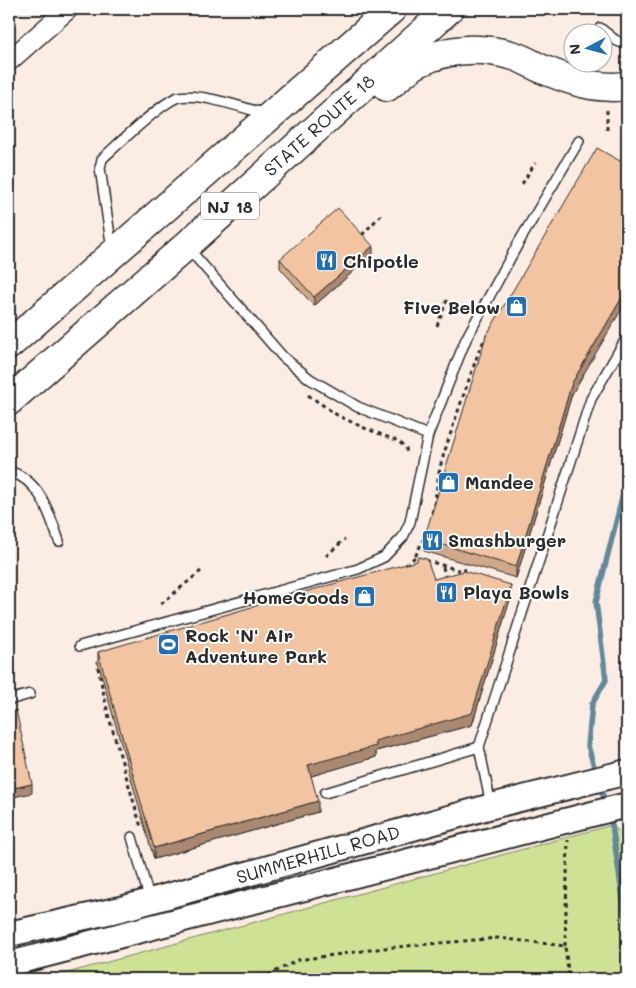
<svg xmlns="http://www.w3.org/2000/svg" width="636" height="988" viewBox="0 0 636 988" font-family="Mali,sans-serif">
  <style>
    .green { fill: #cee195; stroke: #7c8660 }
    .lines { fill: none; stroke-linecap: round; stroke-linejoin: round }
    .stream { stroke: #62889b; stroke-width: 5.5 }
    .service-casing { stroke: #2b2b2b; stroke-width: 12 }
    .minor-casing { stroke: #2b2b2b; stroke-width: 22 }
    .tertiary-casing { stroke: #2b2b2b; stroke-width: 28 }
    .trunk-casing { stroke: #2b2b2b; stroke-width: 31 }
    .path { stroke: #2b2b2b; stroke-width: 3; stroke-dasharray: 4 4; stroke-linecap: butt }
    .service { stroke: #fff; stroke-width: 9 }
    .minor { stroke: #fff; stroke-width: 19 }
    .tertiary { stroke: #fff; stroke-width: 24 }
    .trunk { stroke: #fff; stroke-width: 28 }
    .wall { fill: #d0a98a; stroke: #2b2b2b }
    .shaded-wall { fill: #a98971; stroke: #2b2b2b }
    .building { fill: #f2c4a1; stroke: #2b2b2b }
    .labels { text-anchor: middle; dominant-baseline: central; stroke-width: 4; stroke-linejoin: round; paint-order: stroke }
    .shield { fill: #fff; stroke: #6b6b6b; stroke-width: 1 }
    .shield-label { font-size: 16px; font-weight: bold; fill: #2b2b2b }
    .street-label { font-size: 18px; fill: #2b2b2b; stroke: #fff }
    .poi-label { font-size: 18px; font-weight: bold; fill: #2b2b2b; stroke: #fff; text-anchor: start }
  </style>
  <rect width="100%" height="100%" fill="#fbede3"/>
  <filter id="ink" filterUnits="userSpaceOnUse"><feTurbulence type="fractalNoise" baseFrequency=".02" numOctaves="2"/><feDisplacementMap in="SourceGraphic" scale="10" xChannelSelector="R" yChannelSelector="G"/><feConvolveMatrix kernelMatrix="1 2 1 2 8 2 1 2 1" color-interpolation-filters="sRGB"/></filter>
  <g filter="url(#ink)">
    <!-- green -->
    <polygon class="green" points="612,825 627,839 627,979 45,979"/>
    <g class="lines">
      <!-- stream -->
      <g class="stream">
        <polyline points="596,773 588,746 592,704 606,680 596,602 627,478"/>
        <polyline points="600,785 606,805"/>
        <polyline points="609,816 612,825 627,927"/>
      </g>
      <defs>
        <g id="service">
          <polyline points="600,28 615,40 627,45"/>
          <polyline points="188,248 283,357 310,379 358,407 428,435"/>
          <path d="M112,249L100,168L102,159C116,146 164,100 179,97C201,93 244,108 266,114"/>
          <path d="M9,471C41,481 49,513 59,541"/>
          <polyline points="80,646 358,569 384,557 403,537 410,522 428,435 466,339 519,242 579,141"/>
          <polyline points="9,700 30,694"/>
          <polyline points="325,793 479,747"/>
          <polyline points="491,805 479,747 591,399 627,337"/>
          <polyline points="132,837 150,901"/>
        </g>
        <polyline id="minor" points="9,61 68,9"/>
        <g id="tertiary">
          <polyline points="9,934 121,909 492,806 627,772"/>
          <polyline points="9,964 627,805"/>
        </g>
        <g id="trunk">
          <path d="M387,87C397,79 407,69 418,63C448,48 481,46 514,56C524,59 533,65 542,69C571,81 596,90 627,86"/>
          <polyline points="9,345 392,9"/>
          <polyline points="9,401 186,246 449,9"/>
        </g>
      </defs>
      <!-- service casing -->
      <use href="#service" class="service-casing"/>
      <!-- minor casing -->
      <use href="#minor" class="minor-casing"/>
      <!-- tertiary casing -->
      <use href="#tertiary" class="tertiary-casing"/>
      <!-- trunk casing -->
      <use href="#trunk" class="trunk-casing"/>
      <!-- path -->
      <g class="path">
        <polyline points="607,130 607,108"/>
        <polyline points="522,184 535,163"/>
        <polyline points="362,235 381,215"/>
        <polyline points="437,326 447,300"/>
        <polyline points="308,395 337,415 362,427 398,441 406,448 407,455"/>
        <path d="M432,513C437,495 437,477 442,460C454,422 467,385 480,348L488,334"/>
        <polyline points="424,538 415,557 465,572"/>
        <polyline points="326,556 345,539"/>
        <polyline points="406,565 415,557"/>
        <polyline points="443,567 446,580"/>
        <polyline points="464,572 466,564"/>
        <polyline points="161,604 201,571"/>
        <polyline points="100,660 98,662 98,668 108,714 141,827"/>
        <polyline points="565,946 568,840"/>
        <polyline points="261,979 298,960 384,948 498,938 565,946 569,979"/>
      </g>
      <!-- service -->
      <use href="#service" class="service"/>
      <!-- minor -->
      <use href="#minor" class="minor"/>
      <!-- tertiary -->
      <use href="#tertiary" class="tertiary"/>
      <!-- trunk -->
      <use href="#trunk" class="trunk"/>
    </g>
    <!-- wall -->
    <g class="wall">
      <polygon points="373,254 314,306 280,268 280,259"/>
      <polygon points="572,394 516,578 424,551 424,539"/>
      <polygon points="434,579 511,596 472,725 376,751 376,757 311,776 318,812 154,859 98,663 98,652"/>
    </g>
    <!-- shaded-wall -->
    <g class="shaded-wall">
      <polygon points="373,246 373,254 314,306 314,297"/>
      <polygon points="627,289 627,300 572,394 516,578 516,567 572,383"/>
      <polygon points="511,585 511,596 472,725 376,751 376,757 308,777 308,765 375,741"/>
      <polygon points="32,784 32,793 9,798 9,789"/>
      <polygon points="318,801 318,812 154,859 154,848"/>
      <polygon points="14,842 14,851 9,852 9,843"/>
    </g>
    <!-- building -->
    <g class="building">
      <polygon points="597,148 627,165 627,289 572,383 516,567 424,539 486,336"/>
      <polygon points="338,208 373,246 314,297 280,259"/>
      <polygon points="418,557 427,559 434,579 464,571 511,585 472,713 375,741 376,746 308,765 318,801 154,848 98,652 286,597 417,561"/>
      <polygon points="16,710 32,784 9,789 9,712"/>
      <polygon points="9,818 14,842 9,843"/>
    </g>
  </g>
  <!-- icons -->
  <defs>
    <symbol id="restaurant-square" viewBox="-11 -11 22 22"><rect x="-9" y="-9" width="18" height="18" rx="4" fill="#1f6fb2" stroke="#fff"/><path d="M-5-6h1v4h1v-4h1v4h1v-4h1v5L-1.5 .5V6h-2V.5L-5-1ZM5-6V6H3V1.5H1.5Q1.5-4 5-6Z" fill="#fff"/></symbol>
    <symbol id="shop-square" viewBox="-11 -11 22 22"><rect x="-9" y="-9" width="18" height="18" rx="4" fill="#1f6fb2" stroke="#fff"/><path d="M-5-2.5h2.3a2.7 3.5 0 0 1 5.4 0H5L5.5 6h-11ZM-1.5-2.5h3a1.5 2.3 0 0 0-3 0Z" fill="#fff"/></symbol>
    <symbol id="stadium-square" viewBox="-11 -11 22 22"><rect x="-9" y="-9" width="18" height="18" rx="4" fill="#1f6fb2" stroke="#fff"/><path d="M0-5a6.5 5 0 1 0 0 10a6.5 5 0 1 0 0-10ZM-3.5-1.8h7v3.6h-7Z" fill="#fff"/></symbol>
  </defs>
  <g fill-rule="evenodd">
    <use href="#restaurant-square" x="314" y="248" width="25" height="25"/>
    <use href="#shop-square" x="504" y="294" width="25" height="25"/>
    <use href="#shop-square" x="436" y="470" width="25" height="25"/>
    <use href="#restaurant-square" x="420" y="528" width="25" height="25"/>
    <use href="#restaurant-square" x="434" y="580" width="25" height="25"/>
    <use href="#shop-square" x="352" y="584" width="25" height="25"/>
    <use href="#stadium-square" x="156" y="632" width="25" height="25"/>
  </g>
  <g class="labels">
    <!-- shield labels -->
    <rect class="shield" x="201" y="192.5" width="58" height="27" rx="4"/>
    <g class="shield-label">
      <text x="230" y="206">NJ 18</text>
    </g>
    <!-- street labels -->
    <g class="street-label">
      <text transform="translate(319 125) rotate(-42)">STATE ROUTE 18</text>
      <text transform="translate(318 854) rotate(-16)">SUMMERHILL ROAD</text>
    </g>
    <!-- poi labels -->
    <g class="poi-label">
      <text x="343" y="261">Chipotle</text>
      <text x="500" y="307" text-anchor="end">Five Below</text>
      <text x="465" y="482">Mandee</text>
      <text x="448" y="540">Smashburger</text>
      <text x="463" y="592">Playa Bowls</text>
      <text x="349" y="597" text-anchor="end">HomeGoods</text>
      <text x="185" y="635">Rock 'N' Air<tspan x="185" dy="21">Adventure Park</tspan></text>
    </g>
  </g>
  <!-- margin -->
  <rect width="636" height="988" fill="none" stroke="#fff" stroke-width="30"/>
  <rect x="15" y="15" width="606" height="958" fill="none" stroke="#2b2b2b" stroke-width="2" filter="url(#ink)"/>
  <!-- north arrow -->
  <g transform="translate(588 48) rotate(264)"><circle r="24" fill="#ffffff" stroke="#aaaaaa"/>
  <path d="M0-4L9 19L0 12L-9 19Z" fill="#1f6fb2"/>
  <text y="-8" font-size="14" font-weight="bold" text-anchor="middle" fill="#2b2b2b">N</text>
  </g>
</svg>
